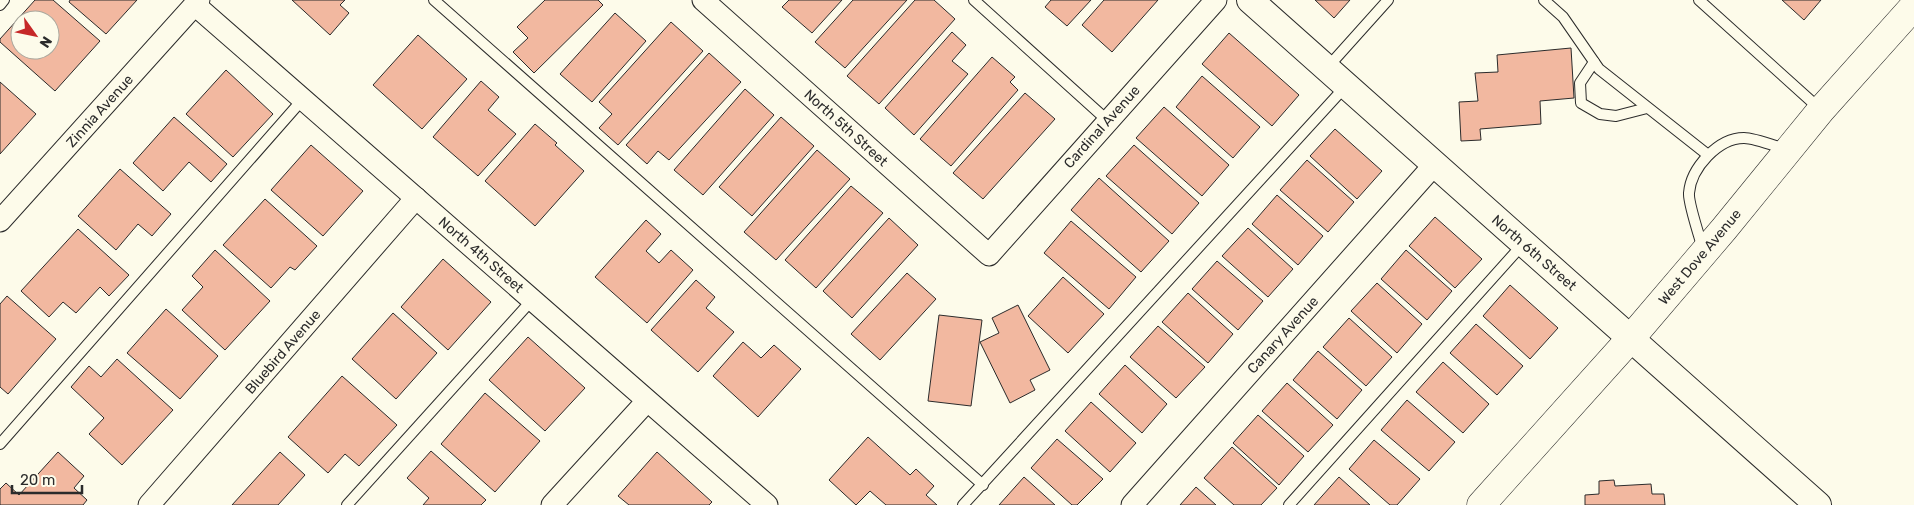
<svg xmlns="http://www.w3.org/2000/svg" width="1914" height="505" viewBox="0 0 1914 505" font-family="Rubik,sans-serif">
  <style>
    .building { fill: #f2b8a0; stroke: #2b2b2b; fill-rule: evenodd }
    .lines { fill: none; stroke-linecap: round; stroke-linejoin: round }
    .service-casing { stroke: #2b2b2b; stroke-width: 12 }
    .minor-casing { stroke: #2b2b2b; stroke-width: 23 }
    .tertiary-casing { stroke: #2b2b2b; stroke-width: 28 }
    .secondary-casing { stroke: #2b2b2b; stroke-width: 29 }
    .service { stroke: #fdfbea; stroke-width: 10 }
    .minor { stroke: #fdfbea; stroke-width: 21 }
    .tertiary { stroke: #fdfbea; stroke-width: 26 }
    .secondary { stroke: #fdfbea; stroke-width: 28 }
    .labels { text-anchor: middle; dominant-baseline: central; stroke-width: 4; stroke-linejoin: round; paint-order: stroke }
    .street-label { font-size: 14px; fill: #2b2b2b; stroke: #fdfbea }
  </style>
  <rect width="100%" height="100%" fill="#fdfbea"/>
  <!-- building -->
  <g class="building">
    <path d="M35,0H53L100,41L55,91L0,42V39ZM20,20H50V50H20Z"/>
    <polygon points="70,0 137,0 106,34 69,2"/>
    <polygon points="292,0 345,0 340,5 349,13 330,35"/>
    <polygon points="545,0 598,0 603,5 534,73 513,52 528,38 517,27"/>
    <polygon points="789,0 842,0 812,33 782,7"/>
    <polygon points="853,0 907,0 845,68 815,42"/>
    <polygon points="915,0 934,0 955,19 879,104 847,76"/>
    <polygon points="1051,0 1091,0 1067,26 1045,7"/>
    <polygon points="1104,0 1158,0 1112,52 1082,25"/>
    <polygon points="1315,0 1350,0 1334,18"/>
    <polygon points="1782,0 1821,0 1804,20"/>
    <polygon points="615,13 646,41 592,102 560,74"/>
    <polygon points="671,22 703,51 618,145 599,128 612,114 599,102"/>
    <polygon points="952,32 966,45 952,61 968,74 914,135 885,108"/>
    <polygon points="1229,33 1299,95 1272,126 1202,64"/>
    <polygon points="418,35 467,79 422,129 373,85"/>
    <polygon points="1571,48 1574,98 1540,101 1541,124 1480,129 1481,140 1461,141 1459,102 1478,101 1475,73 1498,72 1497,55"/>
    <polygon points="709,53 741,82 669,160 658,151 647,164 626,145"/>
    <polygon points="992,57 1015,77 1010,82 1018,90 951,166 920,139"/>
    <polygon points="226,70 273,114 233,157 186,114"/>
    <polygon points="1202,76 1260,127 1233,158 1176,107"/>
    <polygon points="481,81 499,97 488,110 516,134 478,176 433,137"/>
    <polygon points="0,82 36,114 0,154"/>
    <polygon points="745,89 774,115 703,195 674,170"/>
    <polygon points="1025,93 1055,119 983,199 953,173"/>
    <polygon points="1164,107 1229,165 1202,196 1136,138"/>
    <polygon points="174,117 227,164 211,182 189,162 163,191 133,163"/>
    <polygon points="781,117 814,146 752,216 719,187"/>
    <polygon points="535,124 557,143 555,145 584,171 535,226 485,181"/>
    <polygon points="1335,129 1382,171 1357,199 1310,156"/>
    <polygon points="311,145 363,191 323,236 271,190"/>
    <polygon points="1134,145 1199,203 1172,234 1106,176"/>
    <polygon points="817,150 850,179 776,260 744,232"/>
    <polygon points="1307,160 1354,202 1328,232 1280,190"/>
    <polygon points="120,169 171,214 152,236 138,224 116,250 78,216"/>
    <polygon points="1099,178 1169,241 1141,272 1071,210"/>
    <polygon points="851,186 883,213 816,288 785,260"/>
    <polygon points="1277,195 1323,236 1298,265 1252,224"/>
    <polygon points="265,199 317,246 295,270 290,267 271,288 223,245"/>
    <polygon points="1435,217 1482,259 1455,288 1409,246"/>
    <polygon points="889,218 918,245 852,318 823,291"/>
    <polygon points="646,220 661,234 646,251 659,263 671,250 693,270 647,323 595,277"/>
    <polygon points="1071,221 1136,277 1109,309 1044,253"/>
    <polygon points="1248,228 1293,269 1268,297 1222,256"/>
    <polygon points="78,229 129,275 109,296 100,287 76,313 63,302 49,317 21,291"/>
    <polygon points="215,250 270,301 225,350 182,310 203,287 192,276"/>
    <polygon points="1406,250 1452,291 1427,320 1381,279"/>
    <polygon points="443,259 491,302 448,350 401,307"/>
    <polygon points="1217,261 1263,301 1238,330 1192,289"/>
    <polygon points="907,273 936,299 880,360 851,334"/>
    <polygon points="1063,277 1104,314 1068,353 1028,316"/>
    <polygon points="696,280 715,297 706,308 734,332 698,372 651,330"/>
    <polygon points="1377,283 1422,324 1397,353 1351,311"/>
    <polygon points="1510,285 1558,328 1530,359 1483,316"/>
    <polygon points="1188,293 1233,334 1208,363 1162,322"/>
    <polygon points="7,296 56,339 8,394 0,387 0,304"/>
    <polygon points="1018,305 1050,370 1030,380 1035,390 1010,403 980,342 999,333 992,318"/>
    <polygon points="166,309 218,356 180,399 127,353"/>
    <polygon points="393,313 437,353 396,399 352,359"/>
    <polygon points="939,315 982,320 971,406 928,401"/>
    <polygon points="1349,318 1392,357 1366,386 1323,347"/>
    <polygon points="1476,324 1523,366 1497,395 1450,353"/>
    <polygon points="1158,326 1205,367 1176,398 1130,357"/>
    <polygon points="528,337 585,388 545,431 489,380"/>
    <polygon points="743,342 761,358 774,345 801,369 758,417 713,376"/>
    <polygon points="1318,351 1362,390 1337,419 1293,380"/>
    <polygon points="117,359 173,410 122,465 89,434 104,418 71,387 89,366 101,377"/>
    <polygon points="1443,362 1489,404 1463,433 1416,392"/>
    <polygon points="1125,365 1167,404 1142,433 1099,394"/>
    <polygon points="342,376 397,425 359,466 345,454 328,473 288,437"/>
    <polygon points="1287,383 1333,425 1308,452 1262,411"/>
    <polygon points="485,393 540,441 495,492 441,444"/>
    <polygon points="1407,400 1455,442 1429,471 1381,430"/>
    <polygon points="1091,402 1136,443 1110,472 1065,431"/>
    <polygon points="1258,415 1304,456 1279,485 1233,443"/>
    <polygon points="868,437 910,475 916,469 934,486 926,495 937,505 886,505 870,491 856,505 829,480"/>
    <polygon points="1057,439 1103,479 1077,505 1072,505 1031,468"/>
    <polygon points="1374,440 1420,479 1397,505 1390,505 1349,469"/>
    <polygon points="1232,447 1277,488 1261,505 1234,505 1204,478"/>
    <polygon points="431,451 486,500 481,505 423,505 429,498 407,478"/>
    <polygon points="58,452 84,476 74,488 87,500 83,505 0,505 0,489 6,483 19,495"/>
    <polygon points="280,452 305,475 278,505 232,505"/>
    <polygon points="657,452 712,502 709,505 629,505 618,496"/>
    <polygon points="1024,477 1055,505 999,505"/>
    <polygon points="1339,477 1370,505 1314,505"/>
    <polygon points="1614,480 1615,486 1651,484 1652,494 1664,494 1665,505 1585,505 1585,495 1599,494 1599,481"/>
    <polygon points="1196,487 1216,505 1180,505"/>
  </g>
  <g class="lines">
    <defs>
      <g id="service">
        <polyline points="434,0 983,485"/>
        <polyline points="974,0 1108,121"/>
        <polyline points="1544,0 1563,17 1599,69 1708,155"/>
        <polyline points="1699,0 1821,110"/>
        <polyline points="0,5 4,0"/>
        <polyline points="1594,62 1580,83 1581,103 1600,114 1616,116 1647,108"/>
        <polyline points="1327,68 1388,0"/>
        <path d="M1703,249C1700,238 1688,203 1689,193C1691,168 1718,138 1744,138C1754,138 1775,146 1785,149"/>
        <polyline points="0,444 303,99"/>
        <polyline points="347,505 532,300"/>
        <polyline points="963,505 1345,87"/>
        <polyline points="1289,505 1523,244"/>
      </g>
      <g id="minor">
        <polyline points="703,0 989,255 1216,0"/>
        <polyline points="195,5 767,505"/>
        <polyline points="0,221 199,0"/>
        <polyline points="149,505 416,198"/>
        <polyline points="552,505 647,401"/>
        <polyline points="1132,505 1434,165"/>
      </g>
      <polyline id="tertiary" points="1250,0 1818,505"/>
      <polyline id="secondary" points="1481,505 1631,338 1724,229 1821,110 1914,6"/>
    </defs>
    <!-- service casing -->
    <use href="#service" class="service-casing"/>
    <!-- minor casing -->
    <use href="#minor" class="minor-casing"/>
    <!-- tertiary casing -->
    <use href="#tertiary" class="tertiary-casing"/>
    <!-- secondary casing -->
    <use href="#secondary" class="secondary-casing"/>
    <!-- service -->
    <use href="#service" class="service"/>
    <!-- minor -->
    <use href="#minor" class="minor"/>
    <!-- tertiary -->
    <use href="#tertiary" class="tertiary"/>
    <!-- secondary -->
    <use href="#secondary" class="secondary"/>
  </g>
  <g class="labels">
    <!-- street labels -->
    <g class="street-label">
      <text transform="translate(100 111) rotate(-48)">Zinnia Avenue</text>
      <text transform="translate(1102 127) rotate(-48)">Cardinal Avenue</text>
      <text transform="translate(846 128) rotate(42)">North 5th Street</text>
      <text transform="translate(1534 253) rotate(41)">North 6th Street</text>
      <text transform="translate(481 255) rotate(41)">North 4th Street</text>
      <text transform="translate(1700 257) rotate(-50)">West Dove Avenue</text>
      <text transform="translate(1283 335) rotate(-48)">Canary Avenue</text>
      <text transform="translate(283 352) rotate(-49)">Bluebird Avenue</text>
    </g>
  </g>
  <!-- north arrow -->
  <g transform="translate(35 35) rotate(123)"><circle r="24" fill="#fdfbea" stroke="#a9a89e"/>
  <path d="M0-4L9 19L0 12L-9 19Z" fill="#c62828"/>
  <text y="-8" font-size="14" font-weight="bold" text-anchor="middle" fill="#2b2b2b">N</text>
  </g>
  <!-- scale -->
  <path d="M12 485v8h70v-8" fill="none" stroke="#2b2b2b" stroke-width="2.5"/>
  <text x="20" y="485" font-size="15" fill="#2b2b2b" stroke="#fdfbea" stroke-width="4" paint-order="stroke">20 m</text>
</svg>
